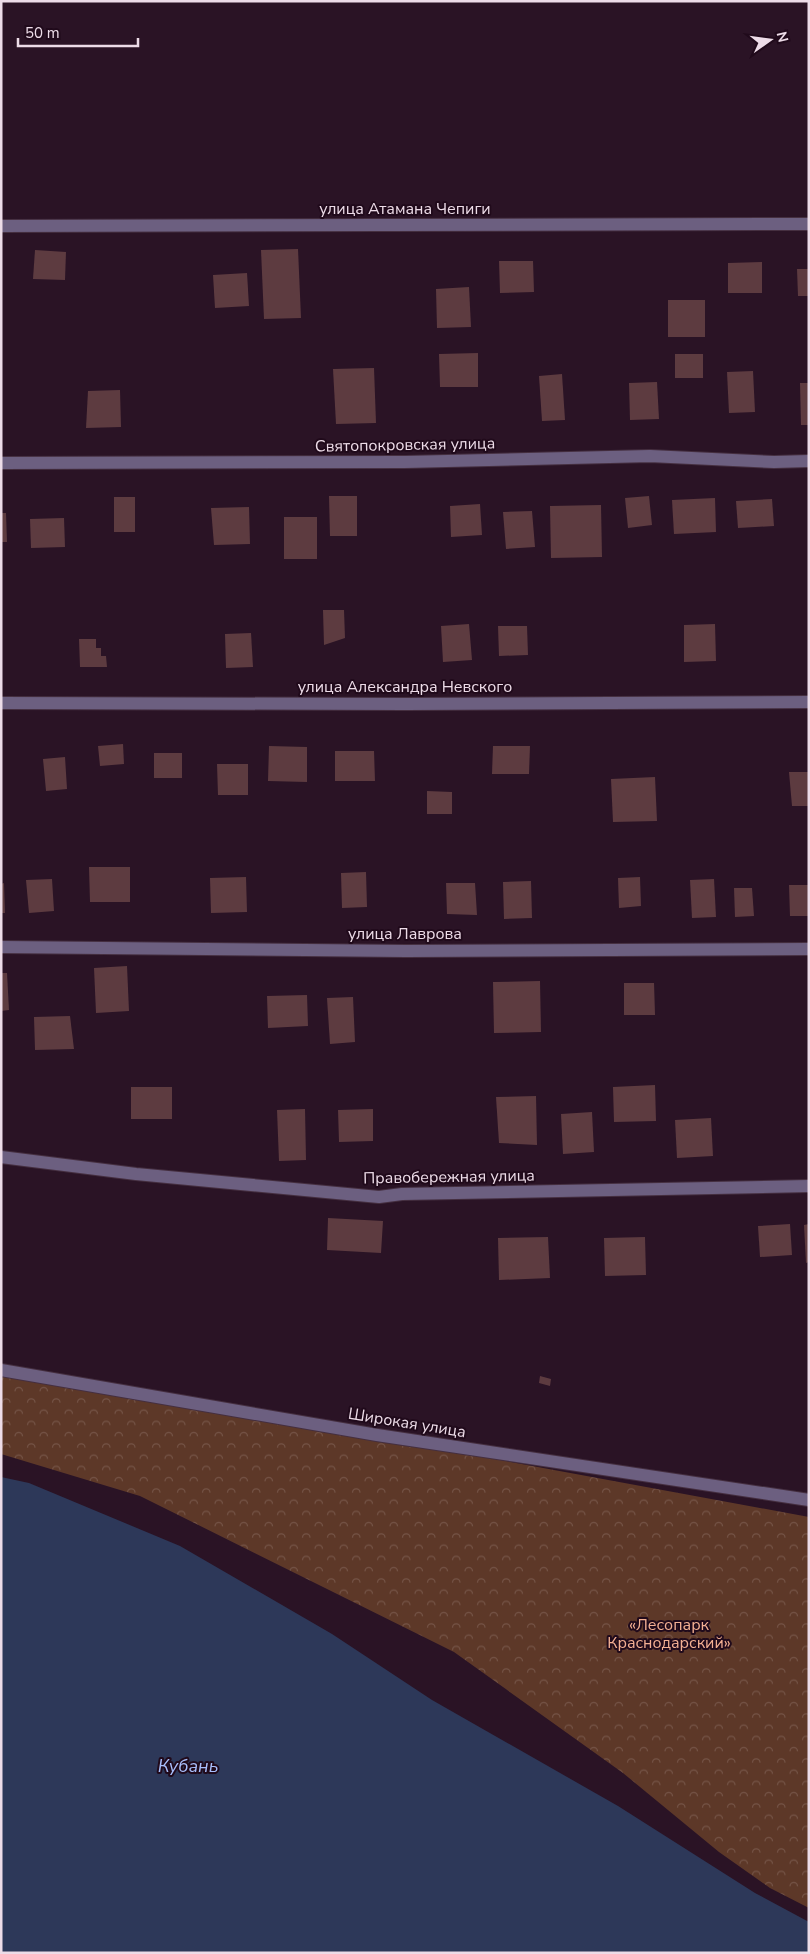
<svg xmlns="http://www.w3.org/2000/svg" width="810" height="1954" viewBox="0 0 810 1954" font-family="'Nunito Sans',sans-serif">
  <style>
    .forest { fill: url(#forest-crowns) }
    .water { fill: #2d3859 }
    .building { fill: #5d3b40 }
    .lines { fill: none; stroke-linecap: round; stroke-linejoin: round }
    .minor-casing { stroke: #452f40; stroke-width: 14 }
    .minor { stroke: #6c5f80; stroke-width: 12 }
    .labels { text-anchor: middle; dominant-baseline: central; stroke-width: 4; stroke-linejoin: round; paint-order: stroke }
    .street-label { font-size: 16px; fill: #eddce8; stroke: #200a1b }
    .park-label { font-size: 16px; fill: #f4b093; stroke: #200a1b }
    .water-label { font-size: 18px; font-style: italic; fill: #a8befb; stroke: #200a1b }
  </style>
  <defs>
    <pattern id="forest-crowns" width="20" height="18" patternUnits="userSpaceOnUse" patternTransform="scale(1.25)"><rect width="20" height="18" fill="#5d3828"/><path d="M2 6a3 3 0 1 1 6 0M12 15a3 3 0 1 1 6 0" fill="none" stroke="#755447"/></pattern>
  </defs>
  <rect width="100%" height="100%" fill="#2a1325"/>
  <!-- forest -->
  <polygon class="forest" points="1,1368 809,1517 809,1908 770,1888 719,1852 623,1773 454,1652 140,1496 1,1454"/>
  <!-- water -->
  <polygon class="water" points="1,1477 29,1483 180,1546 332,1634 432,1700 618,1806 755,1893 809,1922 809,1953 1,1953"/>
  <!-- building -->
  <g class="building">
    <polygon points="298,249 301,318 264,319 261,250"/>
    <polygon points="35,250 66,252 65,280 33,279"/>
    <polygon points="499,261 533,261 534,292 500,293"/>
    <polygon points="762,262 762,293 728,293 728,263"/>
    <polygon points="797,269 809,269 809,296 798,296"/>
    <polygon points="247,273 249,306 215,308 213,275"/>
    <polygon points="469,287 471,327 437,328 436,289"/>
    <rect x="668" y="300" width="37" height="37"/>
    <polygon points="478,353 478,387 440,387 439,354"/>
    <rect x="675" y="354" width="28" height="24"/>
    <polygon points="374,368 376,423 336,424 333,369"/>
    <polygon points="753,371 755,412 729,413 727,372"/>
    <polygon points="562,374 565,420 542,421 539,376"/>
    <polygon points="657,382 659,419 630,420 629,383"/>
    <polygon points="800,383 809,383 809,425 801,425"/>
    <polygon points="120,390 121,427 86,428 88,391"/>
    <polygon points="329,496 357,496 357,536 330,536"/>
    <polygon points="649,496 652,525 628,528 625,498"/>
    <rect x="114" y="497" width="21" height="35"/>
    <polygon points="715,498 716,532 674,534 672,500"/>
    <polygon points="772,499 774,526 738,528 736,501"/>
    <polygon points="480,504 482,535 451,537 450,506"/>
    <polygon points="601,505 602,557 551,558 550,506"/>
    <polygon points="249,507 250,544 214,545 211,508"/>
    <polygon points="532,511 535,547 506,549 503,512"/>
    <polygon points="1,513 6,513 7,542 1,542"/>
    <rect x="284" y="517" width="33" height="42"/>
    <polygon points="64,518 65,547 31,548 30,519"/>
    <polygon points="323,610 344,610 345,638 324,645"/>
    <polygon points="469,624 472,660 443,662 441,626"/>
    <polygon points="715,624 716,661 684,662 684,625"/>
    <polygon points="498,626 527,626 528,655 499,656"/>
    <polygon points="251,633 253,667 226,668 225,634"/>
    <polygon points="79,639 96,639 96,648 101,648 101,656 106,656 107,667 80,667"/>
    <polygon points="123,744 124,764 100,766 98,746"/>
    <polygon points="269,746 307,747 307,782 268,781"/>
    <polygon points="493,746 530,746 529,774 492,774"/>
    <polygon points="335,751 374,751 375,781 335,781"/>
    <rect x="154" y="753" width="28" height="25"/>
    <polygon points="65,757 67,789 46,791 43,759"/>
    <polygon points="217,764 248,764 248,795 218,795"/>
    <polygon points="789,772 809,772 809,806 792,806"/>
    <polygon points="655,777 657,821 613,822 611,779"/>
    <polygon points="427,791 452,792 452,814 427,814"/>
    <polygon points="89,867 130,867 130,902 90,902"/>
    <polygon points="366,872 367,907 342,908 341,873"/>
    <polygon points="246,877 247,912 211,913 210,878"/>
    <polygon points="640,877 641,906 619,908 618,878"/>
    <polygon points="52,879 54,911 29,913 26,880"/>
    <polygon points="714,879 716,917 692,918 690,880"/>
    <polygon points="531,881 532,918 504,919 503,882"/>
    <polygon points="4,883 5,913 1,913 1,884"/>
    <polygon points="446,883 475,883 477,915 447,914"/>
    <polygon points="789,885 808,885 809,916 790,916"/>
    <polygon points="734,888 752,888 754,916 735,917"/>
    <polygon points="127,966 129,1011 96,1013 94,968"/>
    <polygon points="1,973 7,973 9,1010 1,1011"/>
    <polygon points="540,981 541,1032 494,1033 493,982"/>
    <polygon points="624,983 654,983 655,1015 624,1015"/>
    <polygon points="307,995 308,1026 268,1028 267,996"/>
    <polygon points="353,997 355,1042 330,1044 327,998"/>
    <polygon points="70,1016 74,1049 35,1050 34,1017"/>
    <polygon points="655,1085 656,1121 614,1122 613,1087"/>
    <rect x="131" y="1087" width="41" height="32"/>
    <polygon points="536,1096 537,1145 499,1143 496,1097"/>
    <polygon points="305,1109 306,1160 279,1161 277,1110"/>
    <polygon points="373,1109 373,1141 339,1142 338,1110"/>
    <polygon points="592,1112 594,1152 563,1154 561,1114"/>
    <polygon points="711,1118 713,1156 677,1158 675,1120"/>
    <polygon points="328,1218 383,1221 381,1253 327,1250"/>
    <polygon points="790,1224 792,1255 760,1257 758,1226"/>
    <polygon points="809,1224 809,1262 806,1263 804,1225"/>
    <polygon points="548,1237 550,1278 499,1280 498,1238"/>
    <polygon points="645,1237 646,1275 605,1276 604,1238"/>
    <polygon points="540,1376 551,1379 550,1386 539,1383"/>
  </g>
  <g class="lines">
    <defs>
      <g id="minor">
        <polyline points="1,226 809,224"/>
        <polyline points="1,463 405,462 650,456 774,462 809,461"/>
        <polyline points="1,703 406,704 809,702"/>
        <polyline points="1,947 406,951 809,949"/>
        <polyline points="1,1157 136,1174 379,1197 402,1194 809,1186"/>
        <polyline points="1,1370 377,1435 809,1500"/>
      </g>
    </defs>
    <!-- minor casing -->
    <use href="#minor" class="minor-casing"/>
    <!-- minor -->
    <use href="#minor" class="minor"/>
  </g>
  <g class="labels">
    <!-- street labels -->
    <g class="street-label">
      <text x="405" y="209">улица Атамана Чепиги</text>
      <text transform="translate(405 445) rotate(-1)">Святопокровская улица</text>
      <text x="405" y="687">улица Александра Невского</text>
      <text x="405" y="934">улица Лаврова</text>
      <text transform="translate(449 1177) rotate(-1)">Правобережная улица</text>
      <text transform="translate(407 1423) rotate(9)">Широкая улица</text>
    </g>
    <!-- park labels -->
    <g class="park-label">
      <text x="669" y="1625">«Лесопарк<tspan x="669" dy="18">Краснодарский»</tspan></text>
    </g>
    <!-- water labels -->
    <g class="water-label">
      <text x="188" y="1766">Кубань</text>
    </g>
  </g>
  <!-- border -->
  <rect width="810" height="1954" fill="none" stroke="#eddce8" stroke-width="5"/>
  <!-- north arrow -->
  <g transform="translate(770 40) rotate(76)" stroke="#200a1b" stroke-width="4" paint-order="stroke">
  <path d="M0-4L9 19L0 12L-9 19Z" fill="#eddce8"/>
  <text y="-8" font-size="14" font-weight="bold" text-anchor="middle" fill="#eddce8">N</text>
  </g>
  <!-- scale -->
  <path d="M18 38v8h120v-8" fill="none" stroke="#eddce8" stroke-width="2.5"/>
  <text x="25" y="38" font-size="15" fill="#eddce8" stroke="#200a1b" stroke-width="4" paint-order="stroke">50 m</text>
</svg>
